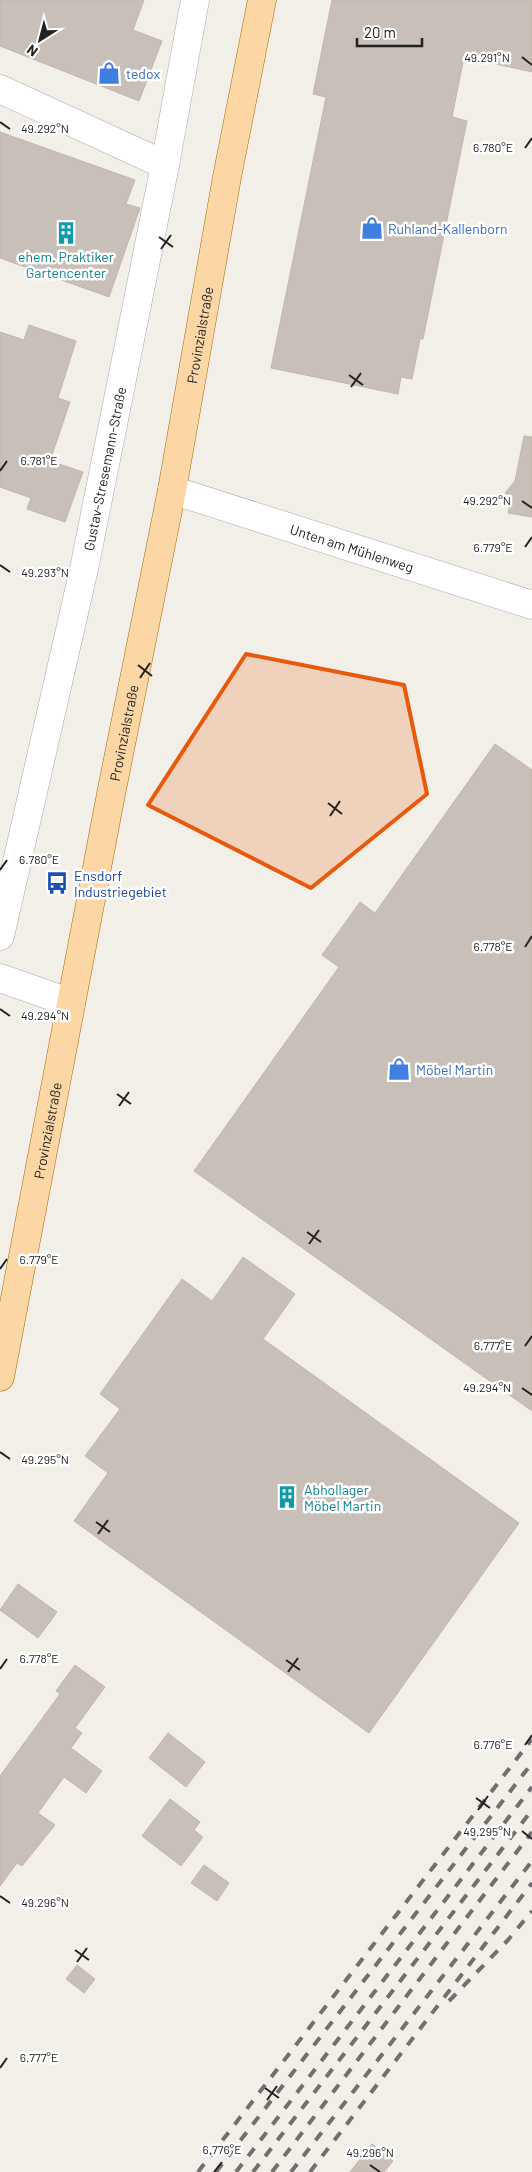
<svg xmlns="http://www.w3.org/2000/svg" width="532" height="2172" viewBox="0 0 532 2172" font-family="Barlow,sans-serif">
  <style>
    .building { fill: #c7bfb8; stroke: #c4b6ab }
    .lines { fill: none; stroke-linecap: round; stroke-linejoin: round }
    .minor-casing { stroke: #a9a9a9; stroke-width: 29 }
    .major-casing { stroke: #a06b00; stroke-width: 29 }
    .minor { stroke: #fff; stroke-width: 28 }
    .major { stroke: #fcd6a4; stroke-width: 28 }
    .rail { stroke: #707070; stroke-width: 4; stroke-dasharray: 10 10; stroke-linecap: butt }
    .marked { fill: #e8590c; fill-opacity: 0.2; stroke: #e8590c; stroke-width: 4; stroke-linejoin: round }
    .ticks { fill: none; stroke: #222; stroke-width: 2 }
    .labels { text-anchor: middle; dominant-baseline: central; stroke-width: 5; stroke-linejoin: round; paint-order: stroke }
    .shop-label { font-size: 14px; fill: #366cbe; stroke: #fff; text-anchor: start }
    .culture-label { font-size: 14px; fill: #0d838f; stroke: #fff }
    .street-label { font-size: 14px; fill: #222; stroke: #fff }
    .transit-label { font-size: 14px; fill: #164399; stroke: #fff; text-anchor: start }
    .ticks-label { font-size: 12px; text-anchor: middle; fill: #222; stroke: #fff; stroke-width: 5; stroke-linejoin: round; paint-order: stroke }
  </style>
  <rect width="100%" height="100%" fill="#f2efe9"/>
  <!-- building -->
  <g class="building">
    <polygon points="0,0 144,0 133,30 162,41 139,101 0,46"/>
    <polygon points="332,0 532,0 532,72 464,57 452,117 467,121 423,339 420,339 412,379 401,377 398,394 271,368 326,97 313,94"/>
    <polygon points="0,132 135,180 126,204 140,208 109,297 0,258"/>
    <polygon points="29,325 76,341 58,398 70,402 50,461 83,472 65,522 27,509 31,498 0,487 0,332 24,340"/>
    <polygon points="524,436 532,437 532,517 508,513 511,498 505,493 515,481"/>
    <polygon points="495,744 532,770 532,1411 194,1171 339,967 322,955 360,902 375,913"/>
    <polygon points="243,1257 295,1294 263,1339 519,1523 369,1733 74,1521 108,1473 85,1456 120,1409 100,1394 182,1279 212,1301"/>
    <polygon points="18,1584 57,1612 38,1638 0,1610"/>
    <polygon points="75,1665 105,1687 75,1728 82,1733 71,1748 102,1771 86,1793 64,1777 38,1813 55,1825 22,1866 17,1863 0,1886 0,1776 60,1694 56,1691"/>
    <polygon points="168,1733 205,1762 186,1787 149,1758"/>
    <polygon points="170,1799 200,1822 194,1830 203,1837 181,1866 142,1836"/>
    <polygon points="204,1865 229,1883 217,1901 191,1883"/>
    <polygon points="77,1965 95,1979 84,1993 66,1979"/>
    <polygon points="372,2144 393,2161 384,2172 350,2172"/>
  </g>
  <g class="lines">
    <defs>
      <g id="minor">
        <polyline points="0,89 165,165"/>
        <path id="s1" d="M172,490L532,605"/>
        <path id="s2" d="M0,936L84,569L165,165L195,0"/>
        <polyline points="0,978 71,1003"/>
      </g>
      <g id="major">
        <path id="s3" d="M0,1377L111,794L172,490L227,177L262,0"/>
      </g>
    </defs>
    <!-- minor casing -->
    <use href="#minor" class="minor-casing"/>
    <!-- major casing -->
    <use href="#major" class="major-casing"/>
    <!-- minor -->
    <use href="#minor" class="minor"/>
    <!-- major -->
    <use href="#major" class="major"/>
    <!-- rail -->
    <g class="rail">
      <polyline points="449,2001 508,1940 532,1911"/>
      <polyline points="198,2172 532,1739"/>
      <polyline points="216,2172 532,1763"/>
      <polyline points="236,2172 532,1787"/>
      <polyline points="253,2172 532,1810"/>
      <polyline points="272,2172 532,1832"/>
      <polyline points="291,2172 532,1861"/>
      <polyline points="310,2172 532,1883"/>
    </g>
  </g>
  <!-- marked area -->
  <path class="marked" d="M246,654L404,685L427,794L311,888L148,805Z"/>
  <!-- ticks -->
  <path class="ticks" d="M522,57L532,65M0,122L10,129M525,148L532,138M159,237L173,247M161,249L171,235M349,375L363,385M351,387L361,373M0,471L7,461M522,501L532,508M525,547L532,537M0,565L10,572M138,665L152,676M140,678L150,663M328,803L342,814M330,816L340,801M0,870L7,860M525,947L532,936M0,1009L10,1016M117,1094L131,1104M119,1106L129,1092M307,1232L321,1242M309,1244L319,1230M0,1269L7,1259M525,1346L532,1336M522,1388L532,1395M0,1452L10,1459M96,1522L110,1532M98,1534L108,1520M286,1660L300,1670M0,1669L7,1659M288,1672L298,1658M525,1745L532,1735M476,1798L490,1808M478,1810L488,1796M522,1831L532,1839M0,1896L10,1903M75,1950L89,1960M77,1962L87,1948M0,2068L7,2058M265,2088L279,2098M267,2100L277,2086M370,2165L380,2172M214,2172L222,2162"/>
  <!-- icons -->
  <defs>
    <symbol id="shop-bare" viewBox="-9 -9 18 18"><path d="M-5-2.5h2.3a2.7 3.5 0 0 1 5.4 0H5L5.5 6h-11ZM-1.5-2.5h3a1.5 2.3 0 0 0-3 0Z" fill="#3f7fe0" stroke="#fff" stroke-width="2.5" paint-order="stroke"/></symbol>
    <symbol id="building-bare" viewBox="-9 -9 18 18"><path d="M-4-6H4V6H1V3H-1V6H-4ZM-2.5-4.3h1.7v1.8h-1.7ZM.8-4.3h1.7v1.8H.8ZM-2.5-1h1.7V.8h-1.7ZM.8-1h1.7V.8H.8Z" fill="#0f9aa8" stroke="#fff" stroke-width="2.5" paint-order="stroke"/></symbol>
    <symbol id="bus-bare" viewBox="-9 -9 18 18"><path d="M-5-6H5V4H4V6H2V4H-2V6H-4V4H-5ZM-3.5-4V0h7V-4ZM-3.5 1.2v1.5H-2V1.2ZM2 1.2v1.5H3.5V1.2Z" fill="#1a4fb4" stroke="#fff" stroke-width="2.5" paint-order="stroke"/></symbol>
  </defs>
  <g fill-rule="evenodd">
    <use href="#shop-bare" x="93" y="57" width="32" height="32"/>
    <use href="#shop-bare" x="356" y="212" width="32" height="32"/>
    <use href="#building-bare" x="50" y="217" width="32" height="32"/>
    <use href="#bus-bare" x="41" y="867" width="32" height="32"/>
    <use href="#shop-bare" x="383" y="1053" width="32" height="32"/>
    <use href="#building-bare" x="271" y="1481" width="32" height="32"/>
  </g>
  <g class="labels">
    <!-- shop labels -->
    <g class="shop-label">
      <text x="126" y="73">tedox</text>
      <text x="388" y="228">Ruhland-Kallenborn</text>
      <text x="416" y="1069">Möbel Martin</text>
    </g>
    <!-- culture labels -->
    <g class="culture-label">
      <text x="66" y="256">ehem. Praktiker<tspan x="66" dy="16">Gartencenter</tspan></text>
      <text x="304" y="1489" text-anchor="start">Abhollager<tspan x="304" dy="16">Möbel Martin</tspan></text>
    </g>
    <!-- street labels -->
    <g class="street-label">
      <text stroke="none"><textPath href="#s3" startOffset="1061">Provinzialstraße</textPath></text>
      <text stroke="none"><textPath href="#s2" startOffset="479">Gustav-Stresemann-Straße</textPath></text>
      <text stroke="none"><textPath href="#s1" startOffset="189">Unten am Mühlenweg</textPath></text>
      <text stroke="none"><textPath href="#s3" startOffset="656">Provinzialstraße</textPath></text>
      <text stroke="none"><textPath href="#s3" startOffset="251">Provinzialstraße</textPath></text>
    </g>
    <!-- transit labels -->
    <g class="transit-label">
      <text x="74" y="875">Ensdorf<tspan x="74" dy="16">Industriegebiet</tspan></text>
    </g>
  </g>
  <g class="ticks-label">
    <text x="487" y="62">49.291°N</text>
    <text x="45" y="133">49.292°N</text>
    <text x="493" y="152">6.780°E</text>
    <text x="39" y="465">6.781°E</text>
    <text x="487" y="505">49.292°N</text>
    <text x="493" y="552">6.779°E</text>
    <text x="45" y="577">49.293°N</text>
    <text x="39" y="864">6.780°E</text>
    <text x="493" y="951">6.778°E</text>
    <text x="45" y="1020">49.294°N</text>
    <text x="39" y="1264">6.779°E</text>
    <text x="493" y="1350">6.777°E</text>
    <text x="487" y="1392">49.294°N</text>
    <text x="45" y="1464">49.295°N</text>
    <text x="39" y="1663">6.778°E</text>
    <text x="493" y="1749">6.776°E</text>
    <text x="487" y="1836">49.295°N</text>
    <text x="45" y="1907">49.296°N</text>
    <text x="39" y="2062">6.777°E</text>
    <text x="222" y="2154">6.776°E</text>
    <text x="370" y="2157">49.296°N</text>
  </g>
  <!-- north arrow -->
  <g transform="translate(40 40) rotate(216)" stroke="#ffffff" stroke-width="4" paint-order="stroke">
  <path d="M0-4L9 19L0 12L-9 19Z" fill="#222222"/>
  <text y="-8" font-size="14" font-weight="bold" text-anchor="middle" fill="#222222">N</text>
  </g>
  <!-- scale -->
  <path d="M357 38v8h65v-8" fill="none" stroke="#222222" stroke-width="2.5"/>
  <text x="364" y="38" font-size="15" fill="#222222" stroke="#ffffff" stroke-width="4" paint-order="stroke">20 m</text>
</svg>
